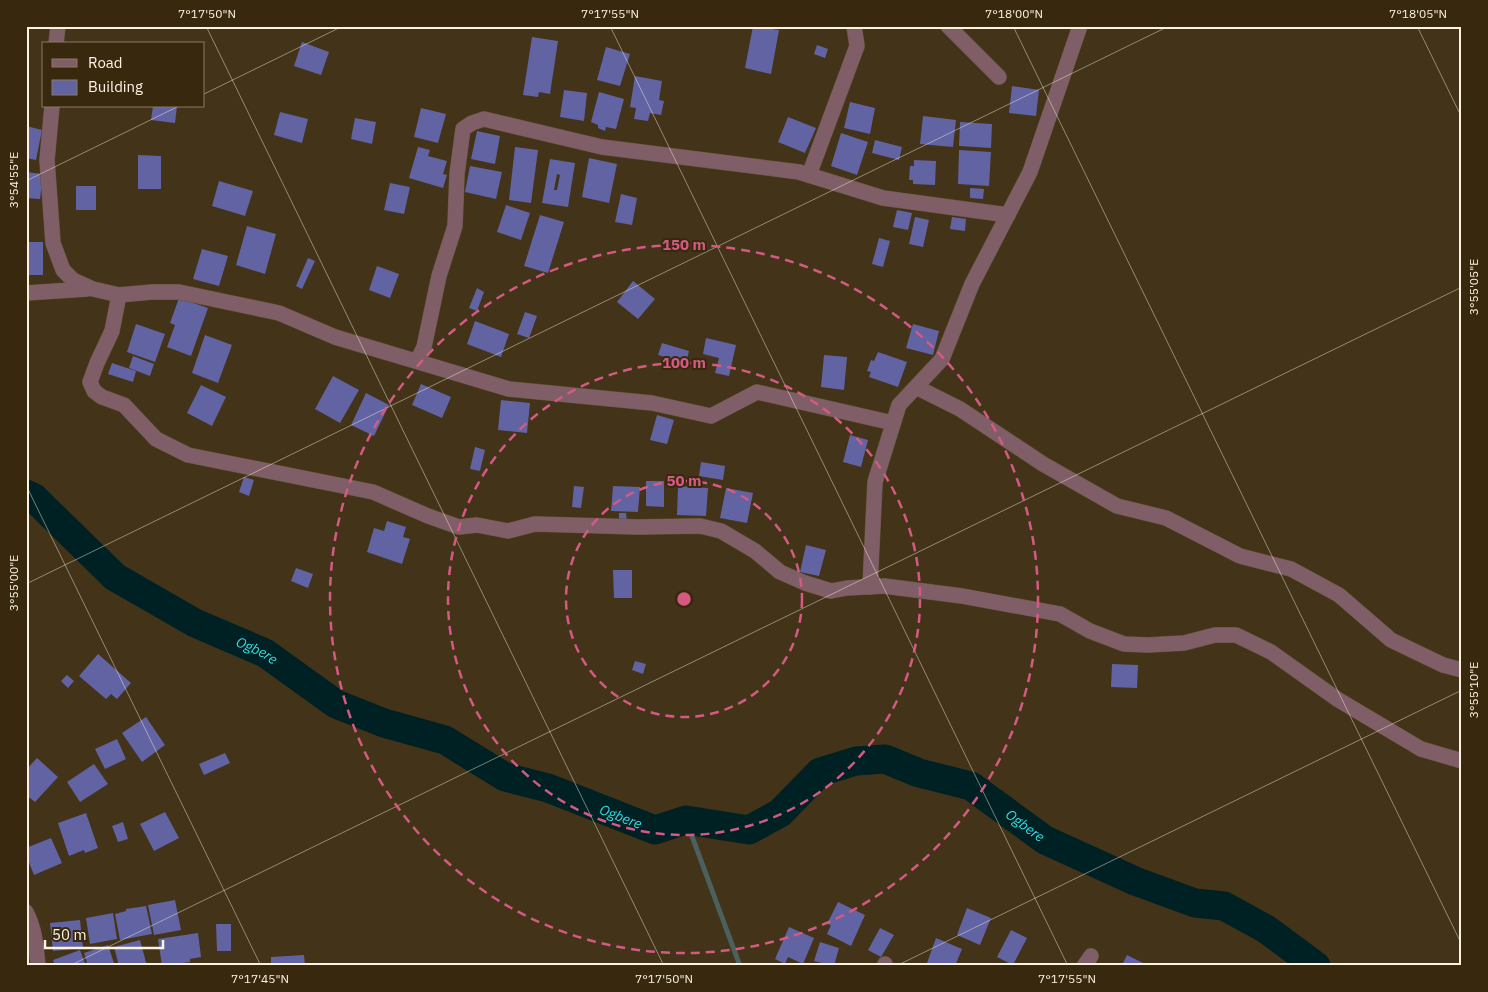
<svg xmlns="http://www.w3.org/2000/svg" width="1488" height="992" viewBox="0 0 1488 992" font-family="'IBM Plex Sans',sans-serif">
  <style>
    .lines { fill: none; stroke-linecap: round; stroke-linejoin: round }
    .stream { stroke: #4c605d; stroke-width: 5 }
    .river { stroke: #002123; stroke-width: 29 }
    .building { fill: #6263a3; fill-rule: evenodd }
    .minor-casing { stroke: #605239; stroke-width: 16 }
    .minor { stroke: #805e67; stroke-width: 15 }
    .ticks { fill: none; stroke: #fdf3e3; stroke-width: 1; stroke-opacity: 0.45 }
    .ring { fill: none; stroke: #d45a84; stroke-width: 2.5; stroke-dasharray: 9 6 }
    .labels { text-anchor: middle; dominant-baseline: central; stroke-width: 4; stroke-linejoin: round; paint-order: stroke }
    .water-label { font-size: 14px; font-style: italic; fill: #33dde4; stroke: #38290e }
    .centre { fill: #d45a84; stroke: #38290e; stroke-width: 2.5 }
    .ring-label { font-size: 15px; text-anchor: middle; font-weight: bold; fill: #d45a84; stroke: #38290e; stroke-width: 4; stroke-linejoin: round; paint-order: stroke }
    .neatline { fill: none; stroke: #fdf3e3; stroke-width: 2 }
    .ticks-label { font-size: 12px; text-anchor: middle; fill: #fdf3e3 }
  </style>
  <rect width="100%" height="100%" fill="#423319"/>
  <g class="lines">
    <!-- stream -->
    <polyline class="stream" points="686,820 740,966"/>
    <!-- river -->
    <path class="river" id="s1" d="M26,494L33,497L115,577L195,623L265,653L336,704L384,723L445,740L505,777L548,788L655,830L686,820L749,830L780,813L820,772L856,761L885,759L919,773L971,786L1045,840L1135,881L1195,903L1224,906L1266,929L1316,966"/>
  </g>
  <!-- building -->
  <g class="building">
    <polygon points="753,26 779,30 771,74 745,68"/>
    <polygon points="532,37 558,41 550,94 539,92 538,97 523,95"/>
    <polygon points="302,42 329,52 321,75 294,66"/>
    <polygon points="817,45 828,49 825,58 814,54"/>
    <polygon points="606,47 630,54 620,86 597,80"/>
    <polygon points="635,76 662,81 659,100 664,101 661,115 650,113 648,121 634,119 636,108 630,107"/>
    <polygon points="1012,86 1039,90 1036,116 1009,113"/>
    <polygon points="564,90 587,93 584,121 560,117"/>
    <polygon points="599,92 624,99 616,129 606,127 605,131 598,128 598,125 591,122"/>
    <polygon points="850,102 875,108 870,134 844,128"/>
    <polygon points="153,106 177,106 175,123 151,120"/>
    <polygon points="421,108 446,114 438,143 414,137"/>
    <polygon points="280,112 308,119 302,143 274,135"/>
    <polygon points="923,116 956,120 953,147 920,144"/>
    <polygon points="788,117 816,128 805,153 778,142"/>
    <polygon points="355,118 376,122 372,144 351,139"/>
    <polygon points="960,122 992,124 991,148 959,146"/>
    <polygon points="26,126 42,130 36,160 26,158"/>
    <polygon points="477,131 500,136 495,164 471,159"/>
    <polygon points="841,133 868,142 857,175 831,166"/>
    <polygon points="875,140 902,147 899,160 872,153"/>
    <polygon points="418,147 430,150 428,156 447,161 443,174 447,175 443,188 409,178"/>
    <polygon points="515,147 538,150 531,203 509,200"/>
    <polygon points="959,150 991,152 989,186 958,184"/>
    <polygon points="138,155 161,156 161,189 138,189"/>
    <polygon points="589,158 617,164 609,203 582,197"/>
    <path d="M550,159L575,163L568,207L542,203ZM557,174L560,175L557,190H554Z"/>
    <polygon points="914,160 936,161 935,185 913,184 913,180 909,180 910,166 914,166"/>
    <polygon points="470,166 502,172 496,199 465,192"/>
    <polygon points="26,172 43,174 40,199 26,198"/>
    <polygon points="219,181 253,191 245,216 212,206"/>
    <polygon points="390,183 410,187 404,214 384,210"/>
    <rect x="76" y="186" width="20" height="24"/>
    <polygon points="970,188 984,189 983,199 970,198"/>
    <polygon points="621,194 637,198 632,225 615,222"/>
    <polygon points="506,205 530,213 521,240 497,232"/>
    <polygon points="897,210 912,213 908,230 893,227"/>
    <polygon points="540,215 564,222 548,273 524,266"/>
    <polygon points="915,217 929,220 923,247 909,244"/>
    <polygon points="952,217 966,219 965,231 950,229"/>
    <polygon points="247,226 276,234 265,274 236,265"/>
    <polygon points="879,238 890,241 883,267 872,264"/>
    <rect x="26" y="242" width="17" height="33"/>
    <polygon points="202,249 228,256 219,286 193,279"/>
    <polygon points="308,258 315,261 302,289 296,286"/>
    <polygon points="377,266 399,274 390,298 369,290"/>
    <polygon points="633,281 655,299 638,319 617,302"/>
    <polygon points="477,288 484,292 477,311 469,308"/>
    <polygon points="179,298 208,308 191,356 167,347 175,325 170,323"/>
    <polygon points="525,312 537,316 529,338 517,334"/>
    <polygon points="475,321 509,334 501,357 467,344"/>
    <polygon points="136,324 165,334 155,362 127,352"/>
    <polygon points="913,324 939,331 933,355 906,348"/>
    <polygon points="205,335 232,345 218,383 192,373"/>
    <polygon points="706,338 736,345 729,376 715,373 719,358 703,354"/>
    <polygon points="662,343 689,351 686,363 658,355"/>
    <polygon points="878,352 907,362 898,387 869,377 871,372 867,371 871,360 874,361"/>
    <polygon points="824,355 847,357 844,390 821,387"/>
    <polygon points="133,356 154,364 150,376 129,368"/>
    <polygon points="112,363 136,371 133,382 108,374"/>
    <polygon points="333,376 359,390 340,423 315,409"/>
    <polygon points="421,384 451,397 442,418 412,405"/>
    <polygon points="201,385 226,397 212,426 187,413"/>
    <polygon points="366,393 389,405 374,436 351,425"/>
    <polygon points="501,400 530,403 527,433 498,430"/>
    <polygon points="657,415 674,420 667,444 650,440"/>
    <polygon points="850,435 868,440 861,467 843,462"/>
    <polygon points="475,447 485,450 480,471 470,469"/>
    <polygon points="701,462 725,466 723,480 699,476"/>
    <polygon points="244,477 254,480 249,496 239,492"/>
    <polygon points="646,481 664,481 664,507 646,506"/>
    <polygon points="574,486 584,487 581,508 572,507"/>
    <polygon points="613,486 640,487 638,512 611,511"/>
    <polygon points="678,486 708,488 706,516 677,515"/>
    <polygon points="726,488 753,493 747,523 720,518"/>
    <polygon points="619,513 626,513 627,521 619,522"/>
    <polygon points="387,521 406,527 403,537 410,539 402,564 367,552 374,528 384,531"/>
    <polygon points="806,545 826,550 819,576 800,572"/>
    <polygon points="296,568 313,574 308,588 291,581"/>
    <polygon points="613,570 632,570 632,598 614,598"/>
    <polygon points="98,654 131,683 117,699 111,694 106,699 79,676"/>
    <polygon points="635,661 646,664 643,674 632,670"/>
    <polygon points="1112,664 1138,665 1137,688 1111,687"/>
    <polygon points="67,675 74,681 68,688 61,681"/>
    <polygon points="146,717 165,745 142,762 122,733"/>
    <polygon points="117,739 126,759 105,769 95,749"/>
    <polygon points="225,753 230,763 204,775 199,764"/>
    <polygon points="37,758 58,777 35,802 26,795 26,770"/>
    <polygon points="94,764 108,784 80,802 67,782"/>
    <polygon points="165,812 179,838 154,851 140,824"/>
    <polygon points="86,813 98,848 85,853 84,850 69,856 58,823"/>
    <polygon points="123,822 128,839 118,842 112,826"/>
    <polygon points="51,838 62,863 34,875 26,855 26,848"/>
    <polygon points="175,900 181,930 154,935 148,905"/>
    <polygon points="838,902 865,915 851,946 827,934 831,925 827,924"/>
    <polygon points="146,906 152,934 120,940 115,914 126,911 126,909"/>
    <polygon points="967,908 991,918 980,945 957,935"/>
    <polygon points="113,913 117,939 90,944 86,918"/>
    <polygon points="80,920 83,948 53,951 50,923"/>
    <polygon points="216,924 231,924 231,951 217,951"/>
    <polygon points="789,927 814,938 803,964 788,957 785,964 775,959"/>
    <polygon points="880,928 894,935 881,957 868,950"/>
    <polygon points="1011,930 1027,938 1013,965 997,957"/>
    <polygon points="198,933 201,957 190,959 190,962 162,966 158,939"/>
    <polygon points="936,938 962,949 955,966 934,966 927,963"/>
    <polygon points="140,940 147,966 119,966 114,947"/>
    <polygon points="820,942 839,948 834,966 814,961"/>
    <polygon points="108,945 115,966 88,966 84,953"/>
    <polygon points="80,950 86,966 55,966 53,960"/>
    <polygon points="304,955 305,966 271,966 271,957"/>
    <polygon points="1127,955 1149,966 1116,966 1117,963 1122,965"/>
  </g>
  <g class="lines">
    <defs>
      <g id="minor">
        <polyline points="948,26 999,77"/>
        <polyline points="56,44 58,26"/>
        <polyline points="52,106 47,160 53,243 63,270 73,280 93,289 119,295 152,292 179,292 279,313 335,337 509,389 652,403 711,416 757,392 893,423"/>
        <polyline points="809,175 857,46 854,26"/>
        <polyline points="26,293 87,289"/>
        <polyline points="119,295 112,331 97,363 90,382 94,391 102,397 124,405 156,439 188,455 373,492 428,516 459,527 477,525 508,531 535,524 638,527 700,526 721,531 755,551 780,572 805,583 831,591 847,588 884,586 962,596 1060,614 1090,631 1124,644 1148,645 1184,643 1215,635 1236,635 1271,652 1337,699 1421,749 1462,761"/>
        <polyline points="417,361 424,347 439,276 455,226 457,174 463,129 472,123 484,119 602,147 799,172 883,198 1008,215"/>
        <polyline points="916,387 960,409 1043,464 1117,506 1166,518 1240,556 1291,569 1339,595 1391,640 1443,665 1462,670"/>
        <polyline points="870,587 875,482 899,405 942,359 972,284 1030,172 1080,26"/>
        <path d="M26,912C35,929 36,946 38,966"/>
        <polyline points="885,966 885,964"/>
        <polyline points="1084,966 1091,956"/>
      </g>
    </defs>
    <!-- minor casing -->
    <use href="#minor" class="minor-casing"/>
    <!-- minor -->
    <use href="#minor" class="minor"/>
  </g>
  <!-- ticks -->
  <path class="ticks" d="M206,26L664,966M610,26L1068,966M1013,26L1462,945M1417,26L1462,118M204,94L343,26M26,181L179,106M26,485L261,966M26,584L1169,26M69,966L1462,287M896,966L1462,690"/>
  <!-- distance rings -->
  <g class="ring">
    <circle cx="684" cy="599" r="118"/>
    <circle cx="684" cy="599" r="236"/>
    <circle cx="684" cy="599" r="354"/>
  </g>
  <g class="labels">
    <!-- water labels -->
    <g class="water-label">
      <text stroke="none"><textPath href="#s1" startOffset="282">Ogbere</textPath></text>
      <text stroke="none"><textPath href="#s1" startOffset="686">Ogbere</textPath></text>
      <text stroke="none"><textPath href="#s1" startOffset="1136">Ogbere</textPath></text>
    </g>
  </g>
  <circle cx="684" cy="599" r="8" class="centre"/>
  <g class="ring-label">
    <text x="684" y="250">150 m</text>
    <text x="684" y="368">100 m</text>
    <text x="684" y="486">50 m</text>
  </g>
  <!-- border -->
  <rect width="1488" height="992" fill="none" stroke="#38290e" stroke-width="55"/>
  <!-- legend -->
  <rect x="42" y="42" width="162" height="65" fill="#38290e" stroke="#877a63"/>
  <rect x="52" y="59" width="25" height="8" fill="#805e67" stroke="#877a63"/>
  <text x="88" y="68" font-size="15" fill="#fdf3e3">Road</text>
  <rect x="52" y="80" width="25" height="15" fill="#6263a3" stroke="#877a63"/>
  <text x="88" y="92" font-size="15" fill="#fdf3e3">Building</text>
  <!-- scale -->
  <path d="M45 940v8h118v-8" fill="none" stroke="#fdf3e3" stroke-width="2.5"/>
  <text x="52" y="940" font-size="15" fill="#fdf3e3" stroke="#38290e" stroke-width="4" paint-order="stroke">50 m</text>
  <rect x="28" y="28" width="1432" height="936" class="neatline"/>
  <g class="ticks-label">
    <text x="207" y="18">7°17'50"N</text>
    <text x="610" y="18">7°17'55"N</text>
    <text x="1014" y="18">7°18'00"N</text>
    <text x="1418" y="18">7°18'05"N</text>
    <text transform="translate(14 180) rotate(-90)" y="4">3°54'55"E</text>
    <text transform="translate(1474 287) rotate(-90)" y="4">3°55'05"E</text>
    <text transform="translate(14 583) rotate(-90)" y="4">3°55'00"E</text>
    <text transform="translate(1474 690) rotate(-90)" y="4">3°55'10"E</text>
    <text x="260" y="983">7°17'45"N</text>
    <text x="664" y="983">7°17'50"N</text>
    <text x="1067" y="983">7°17'55"N</text>
  </g>
</svg>
